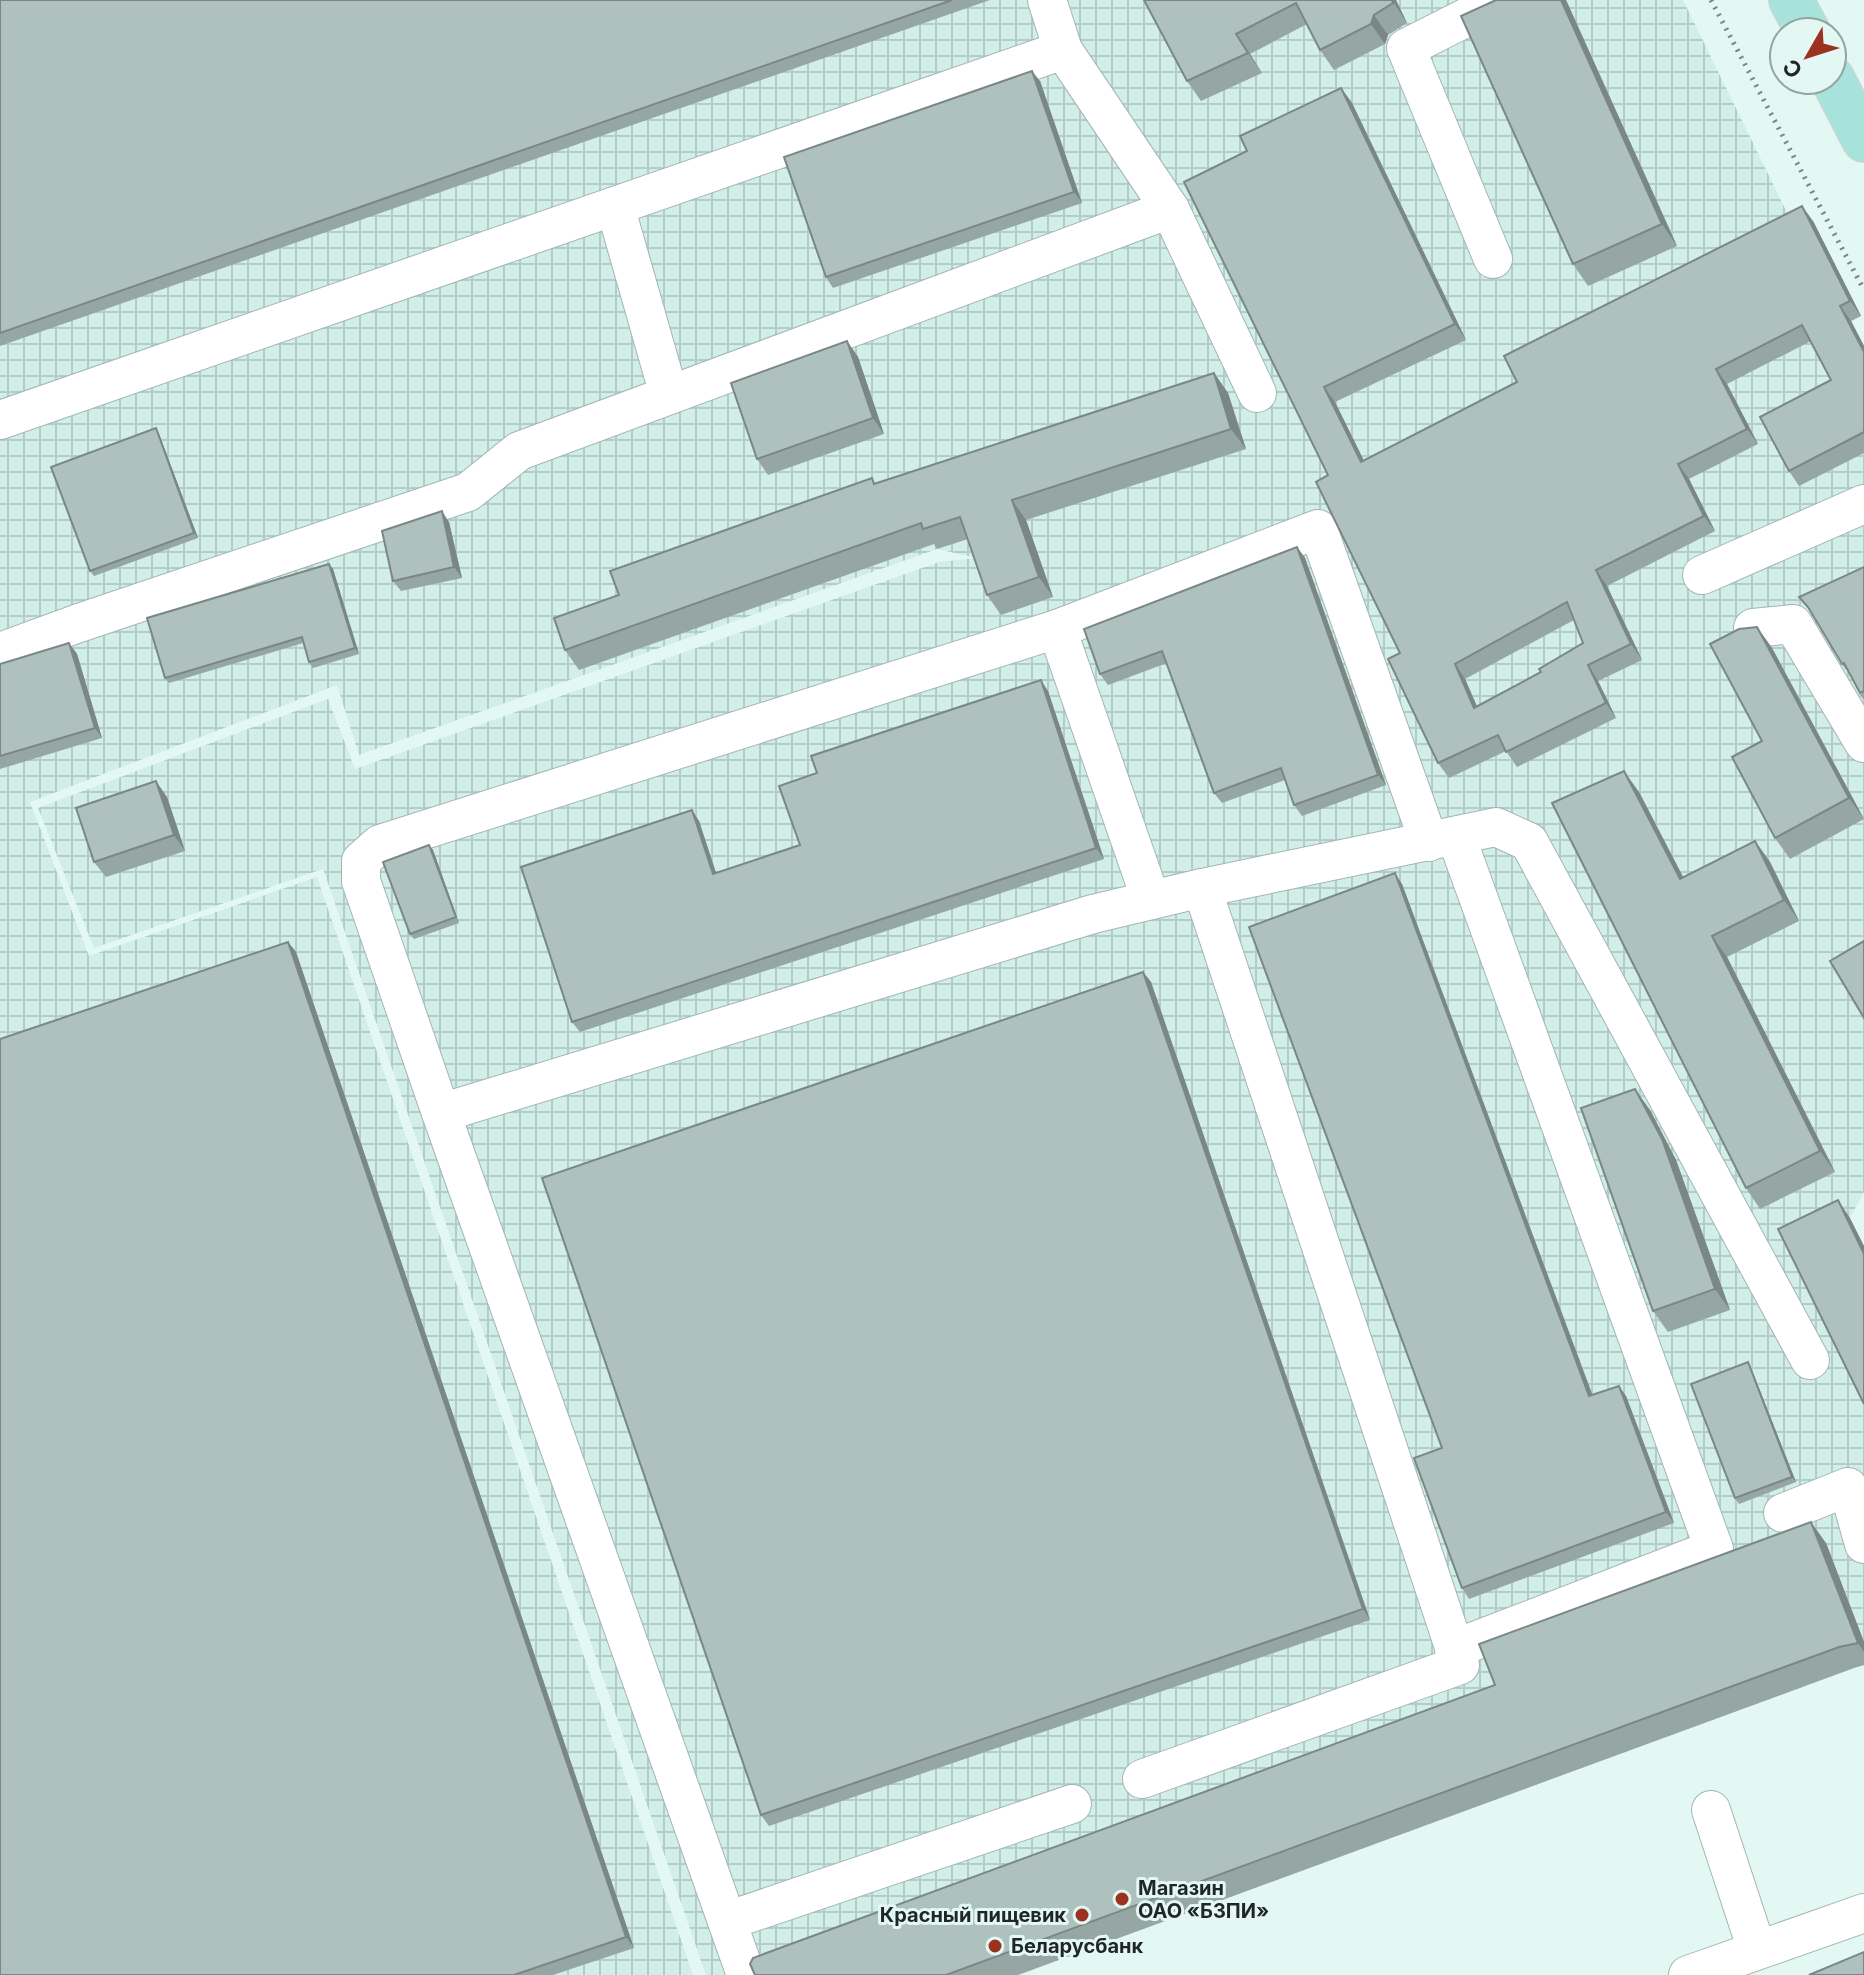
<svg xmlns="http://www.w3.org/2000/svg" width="1864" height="1975" viewBox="0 0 1864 1975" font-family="Inter,sans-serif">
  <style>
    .industrial { fill: url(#industrial-grid) }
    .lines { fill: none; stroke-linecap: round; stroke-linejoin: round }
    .minor-casing { stroke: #a3b6b2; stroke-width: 40 }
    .major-casing { stroke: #d2d4d3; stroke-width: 46 }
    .path { stroke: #798684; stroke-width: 5; stroke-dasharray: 2 6; stroke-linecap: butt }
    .minor { stroke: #fff; stroke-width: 38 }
    .major { stroke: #a7e3da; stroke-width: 44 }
    .wall { fill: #96a6a3; fill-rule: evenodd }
    .shaded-wall { fill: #7a8785 }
    .building { fill: #aec1be; stroke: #7a8785; stroke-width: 2; fill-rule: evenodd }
    .poi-dot { fill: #9b311f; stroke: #e3f7f3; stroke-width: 3 }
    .labels { text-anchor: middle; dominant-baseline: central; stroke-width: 6; stroke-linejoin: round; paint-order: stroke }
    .poi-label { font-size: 20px; font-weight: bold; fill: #1f2625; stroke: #e3f7f3; text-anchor: start }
  </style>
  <defs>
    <pattern id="industrial-grid" width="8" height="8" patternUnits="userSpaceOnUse" patternTransform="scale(2)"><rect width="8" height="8" fill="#d1eee8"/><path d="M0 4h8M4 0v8" fill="none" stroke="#b3ccc7"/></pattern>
  </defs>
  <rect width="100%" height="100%" fill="#e3f7f3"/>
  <!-- industrial -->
  <polygon class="industrial" points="0,0 1683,0 1795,229 1813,221 1861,316 1851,322 1864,348 1864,1192 1850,1218 1864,1246 1864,1665 1854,1668 1018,1975 706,1975 323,869 94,948 38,808 328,699 355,769 939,562 977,558 937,549 359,755 337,685 30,802 89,956 317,877 693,1975 0,1975"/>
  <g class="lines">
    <defs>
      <g id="minor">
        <polyline points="1047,0 1063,50 1170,209 1257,393"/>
        <polyline points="615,206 669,395"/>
        <polyline points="1493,259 1406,48 1501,0"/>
        <polyline points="0,420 1063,50"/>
        <polyline points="1702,575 1864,504"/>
        <polyline points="1753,628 1793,624 1864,743"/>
        <polyline points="1057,629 1151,900"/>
        <polyline points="0,652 79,623 468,492 519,451 1170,209"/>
        <polyline points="1202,888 1496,827 1529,842 1810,1360"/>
        <polyline points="441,1113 1093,914 1202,888 1460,1665 1142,1779"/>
        <polyline points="1783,1513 1848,1487 1864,1544"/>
        <polyline points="1454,1649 1714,1549 1456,836"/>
        <polyline points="1711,1810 1757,1950"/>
        <polyline points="727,1921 1072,1804"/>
        <polyline points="746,1975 441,1113 361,881 361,861 380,844 1057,629 1318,529 1429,842"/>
        <polyline points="1688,1975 1864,1913"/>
      </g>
      <g id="major">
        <polyline points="1791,0 1808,32"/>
        <polyline points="1832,78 1864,140"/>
      </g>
    </defs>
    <!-- minor casing -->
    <use href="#minor" class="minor-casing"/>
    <!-- major casing -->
    <use href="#major" class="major-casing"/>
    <!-- path -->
    <polyline class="path" points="1711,0 1864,290"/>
    <!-- minor -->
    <use href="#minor" class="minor"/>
    <!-- major -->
    <use href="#major" class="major"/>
  </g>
  <!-- wall -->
  <g class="wall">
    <polygon points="0,0 990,0 0,346"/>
    <polygon points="1144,0 1396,0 1407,23 1388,35 1385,44 1334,70 1320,50 1307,24 1250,54 1262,73 1201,101 1187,81"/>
    <polygon points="1566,0 1677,246 1588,286 1573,264"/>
    <polygon points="1040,81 1082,203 833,288 826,277"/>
    <path d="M1341,88L1352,103L1466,340L1335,402L1364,461L1517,382L1813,221L1861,316L1851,321L1864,346V453L1799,486L1789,471L1831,380L1811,341L1727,384L1758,444L1689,479L1715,531L1607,586L1642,660L1598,681L1616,718L1517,767L1506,751L1449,778L1438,763L1400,653L1328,475L1247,151ZM1574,620L1583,643L1541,672L1477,706L1465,679Z"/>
    <polygon points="847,341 858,357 884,434 768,475 757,459"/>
    <polygon points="1214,373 1228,393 1246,449 1026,520 1053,597 1001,615 987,595 968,539 937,549 934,544 579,670 565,650 872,478 875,483"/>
    <polygon points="159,434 198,538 94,576 90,571"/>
    <polygon points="449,522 462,578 401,591 393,581"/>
    <polygon points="1297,547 1305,558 1386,785 1302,816 1294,805 1285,780 1222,803 1214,793 1167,663 1108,685 1100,674"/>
    <polygon points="329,564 333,569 359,654 313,668 309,662 303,643 169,683 165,678"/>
    <polygon points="1864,567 1864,699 1863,699 1847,669 1846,670 1842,664 1810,611 1799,597"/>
    <polygon points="1757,627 1772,648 1864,819 1790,859 1775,838"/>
    <polygon points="69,643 77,654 102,738 0,769 0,664"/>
    <polygon points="1048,691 1104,859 580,1032 572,1022 692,810 699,821 716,873 800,845 817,773"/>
    <polygon points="1639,792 1683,877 1755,841 1770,862 1799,921 1727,957 1835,1172 1760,1209 1746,1188"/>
    <polygon points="167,797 185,851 106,877 94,862"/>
    <polygon points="429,845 433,850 459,923 414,939 410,934"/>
    <polygon points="1402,884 1592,1395 1626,1396 1674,1523 1469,1599 1462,1588 1442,1448"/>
    <polygon points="288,942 296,952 634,1948 553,1975 0,1975"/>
    <polygon points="1143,972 1151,982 1370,1620 769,1826 761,1815"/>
    <polygon points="1650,1110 1676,1160 1730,1310 1668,1332 1653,1311"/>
    <polygon points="1751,1368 1796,1482 1739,1504 1735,1498"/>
    <polygon points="1826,1543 1864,1642 1864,1665 1854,1668 1018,1975 755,1975 1495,1685"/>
  </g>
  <!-- shaded-wall -->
  <g class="shaded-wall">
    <polygon points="1392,0 1396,0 1407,23"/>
    <polygon points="1561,0 1566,0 1677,246 1662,224"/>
    <polygon points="1374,15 1388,35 1385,44 1371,24"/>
    <polygon points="1236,34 1250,54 1262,73 1248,53"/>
    <polygon points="1032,71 1040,81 1082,203 1074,192"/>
    <polygon points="1341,88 1352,103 1466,340 1455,324"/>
    <polygon points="1802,206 1813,221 1861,316 1850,301"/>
    <polygon points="1840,306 1851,321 1864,346 1864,352"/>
    <polygon points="847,341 858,357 884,434 873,418"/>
    <polygon points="1716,369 1727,384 1758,444 1747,429"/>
    <polygon points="1214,373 1228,393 1246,449 1231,429"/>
    <polygon points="1324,387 1335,402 1372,477 1361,462"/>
    <polygon points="156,428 159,434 198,538 194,533"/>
    <polygon points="1678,464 1689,479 1715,531 1704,516"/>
    <polygon points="1012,500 1026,520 1053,597 1039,577"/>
    <polygon points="442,511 449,522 462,578 454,567"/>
    <polygon points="1297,547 1305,558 1386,785 1378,775"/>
    <polygon points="329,564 333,569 359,654 355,648"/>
    <polygon points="1596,570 1607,586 1642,660 1631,644"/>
    <polygon points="1757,627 1772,648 1864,819 1849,798"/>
    <polygon points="69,643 77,654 102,738 95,728"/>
    <polygon points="1455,664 1465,679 1484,723 1474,708"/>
    <polygon points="1588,665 1598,681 1616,718 1606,703"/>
    <polygon points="1041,680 1048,691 1104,859 1096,848"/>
    <polygon points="1624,771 1639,792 1695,900 1680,879"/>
    <polygon points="156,781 167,797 185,851 174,835"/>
    <polygon points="692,810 699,821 720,885 713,874"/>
    <polygon points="1755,841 1770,862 1799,921 1784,900"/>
    <polygon points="429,845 433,850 459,923 456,917"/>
    <polygon points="1395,873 1402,884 1597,1407 1589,1396"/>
    <polygon points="1712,936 1727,957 1835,1172 1820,1151"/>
    <polygon points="288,942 296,952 634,1948 626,1937"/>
    <polygon points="1143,972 1151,982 1370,1620 1363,1609"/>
    <polygon points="1635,1089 1650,1110 1676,1160 1730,1310 1715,1289"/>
    <polygon points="1838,1200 1850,1218 1864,1246 1864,1254"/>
    <polygon points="1748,1362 1751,1368 1796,1482 1792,1477"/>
    <polygon points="1619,1386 1626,1396 1674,1523 1666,1512"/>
    <polygon points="1811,1522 1826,1543 1864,1642 1864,1652 1858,1643"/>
  </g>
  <!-- building -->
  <g class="building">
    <polygon points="0,0 952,0 0,333"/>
    <polygon points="1144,0 1392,0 1393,3 1374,15 1371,24 1320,50 1296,3 1236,34 1248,53 1187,81"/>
    <polygon points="1496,0 1561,0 1662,224 1573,264 1461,16"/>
    <polygon points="1032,71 1074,192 826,277 784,157"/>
    <path d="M1341,88L1455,324L1324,387L1361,462L1517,382L1504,356L1802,206L1850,301L1840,306L1864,352V432L1789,471L1760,417L1831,380L1802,325L1716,369L1747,429L1678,464L1704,516L1596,570L1631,644L1588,665L1606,703L1506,752L1498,735L1438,763L1388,659L1400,653L1316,482L1328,475L1184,182L1247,151L1240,136ZM1567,602L1583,643L1539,669L1541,672L1474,708L1455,664Z"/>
    <polygon points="847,341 873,418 757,459 731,383"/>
    <polygon points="1214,373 1231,429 1012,500 1039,577 987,595 960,517 923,529 921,523 565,650 554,618 619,595 610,571 872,478 874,484"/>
    <polygon points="156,428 194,533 90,571 51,467"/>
    <polygon points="442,511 454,567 393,581 382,531"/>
    <polygon points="1297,547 1378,775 1294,805 1281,768 1214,793 1162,651 1100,674 1084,629"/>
    <polygon points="329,564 355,648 309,662 302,637 165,678 147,618"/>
    <polygon points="1864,567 1864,691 1860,693 1844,663 1842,664 1808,607 1799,597"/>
    <polygon points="1757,627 1849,798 1775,838 1732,757 1762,741 1710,644 1739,629"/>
    <polygon points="69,643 95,728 0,756 0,664"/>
    <polygon points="1041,680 1096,848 572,1022 521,867 692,810 713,874 800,845 779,786 817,773 811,756"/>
    <polygon points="1624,771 1680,879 1755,841 1784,900 1712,936 1820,1151 1746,1188 1552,803"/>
    <polygon points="156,781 174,835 94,862 76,808"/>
    <polygon points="429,845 456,917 410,934 383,862"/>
    <polygon points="1395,873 1589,1396 1619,1386 1666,1512 1462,1588 1414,1458 1442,1448 1249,927"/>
    <polygon points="1864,941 1864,1018 1830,961"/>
    <polygon points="288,942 626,1937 514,1975 0,1975 0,1039"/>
    <polygon points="1143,972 1363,1609 761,1815 542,1178"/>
    <polygon points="1635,1089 1662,1139 1715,1289 1653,1311 1581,1108"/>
    <polygon points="1838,1200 1864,1254 1864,1404 1778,1229"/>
    <polygon points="1748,1362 1792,1477 1735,1498 1691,1384"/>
    <polygon points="1811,1522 1858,1643 1839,1647 946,1975 755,1975 750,1964 753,1958 1495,1685 1479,1644"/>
    <polygon points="1864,1952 1864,1975 1809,1975"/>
  </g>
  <!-- markers -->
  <g class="poi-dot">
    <circle cx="1122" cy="1899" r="8"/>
    <circle cx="1082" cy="1915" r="8"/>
    <circle cx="995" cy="1946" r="8"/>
  </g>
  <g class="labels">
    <!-- poi labels -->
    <g class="poi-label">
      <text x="1138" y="1888">Магазин<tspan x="1138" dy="23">ОАО «БЗПИ»</tspan></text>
      <text x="1066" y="1915" text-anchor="end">Красный пищевик</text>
      <text x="1011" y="1946">Беларусбанк</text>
    </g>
  </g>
  <!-- north arrow -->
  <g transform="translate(1808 56) rotate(231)"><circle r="38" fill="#e3f7f3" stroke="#95a3a1" stroke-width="2"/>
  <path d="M0-6L14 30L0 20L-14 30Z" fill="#9b311f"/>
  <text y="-12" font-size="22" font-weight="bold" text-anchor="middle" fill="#1f2625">С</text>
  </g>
</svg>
